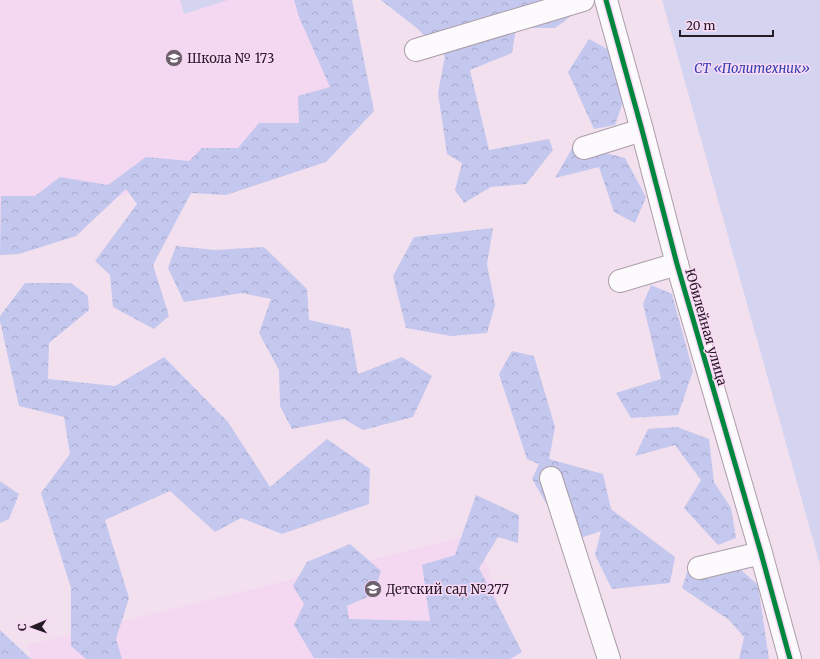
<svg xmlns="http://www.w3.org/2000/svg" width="820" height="659" viewBox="0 0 820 659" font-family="Merriweather,serif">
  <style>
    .built { fill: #f4d7f0 }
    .green { fill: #d4d4f1 }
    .forest { fill: url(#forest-crowns) }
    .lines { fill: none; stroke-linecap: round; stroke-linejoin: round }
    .minor-casing { stroke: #ab9ea9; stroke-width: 24 }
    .minor { stroke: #fdfafd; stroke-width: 22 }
    .cycleway-casing { stroke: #f9d9f5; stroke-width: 8 }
    .cycleway { stroke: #00873e; stroke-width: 5 }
    .labels { text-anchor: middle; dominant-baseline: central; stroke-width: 3; stroke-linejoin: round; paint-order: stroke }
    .poi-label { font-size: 13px; fill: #261a24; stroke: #f9d9f5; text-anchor: start }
    .park-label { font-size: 13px; font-style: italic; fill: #2f40b0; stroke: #f9d9f5 }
    .street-label { font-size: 13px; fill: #261a24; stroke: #f9d9f5 }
  </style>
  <defs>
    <pattern id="forest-crowns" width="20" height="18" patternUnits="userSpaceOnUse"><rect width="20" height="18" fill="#c4c7ee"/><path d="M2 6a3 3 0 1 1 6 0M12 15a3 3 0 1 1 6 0" fill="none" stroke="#a8aacc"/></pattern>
  </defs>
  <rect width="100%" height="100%" fill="#f2e0ef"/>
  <!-- built -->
  <g class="built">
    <polygon points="0,0 331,0 364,116 252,160 0,229"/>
    <polygon points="478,533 514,659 31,659 27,645"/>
  </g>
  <!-- green -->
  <g class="green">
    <polygon points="180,0 228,0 184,14"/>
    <polygon points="662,0 820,0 820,565"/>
  </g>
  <!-- forest -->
  <g class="forest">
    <polygon points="294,0 352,0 374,111 326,162 226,195 191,193 153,265 169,316 154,329 113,307 110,275 95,261 137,204 126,189 76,236 19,254 0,255 1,196 35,196 60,177 108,185 146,157 189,161 202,148 238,148 259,123 299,123 298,96 330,87 299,17"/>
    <polygon points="381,0 587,0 586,5 555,28 516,28 512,53 470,70 489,150 549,139 553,150 526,184 491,187 464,203 455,190 462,163 447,154 438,93 445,56 418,29"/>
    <polygon points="589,39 620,56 627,91 615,125 594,129 568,72"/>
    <polygon points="574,145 625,158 646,197 635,223 614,212 599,167 555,178"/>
    <polygon points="493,228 487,264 495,305 487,333 451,336 406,328 393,276 414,237"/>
    <polygon points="176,246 215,250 264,247 307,289 309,320 350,329 358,374 402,357 432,376 413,417 363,430 344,419 292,429 280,406 279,370 259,333 271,299 242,293 184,302 168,268"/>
    <polygon points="25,283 71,283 88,296 89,310 49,343 48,379 115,386 164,357 228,422 270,487 327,439 370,469 369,504 282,534 241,518 215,532 170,491 105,520 129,598 116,639 122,659 86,659 71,646 71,588 41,493 70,454 64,417 19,406 0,321 0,316"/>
    <polygon points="651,285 672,294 693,371 678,415 631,418 616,393 661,379 643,304"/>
    <polygon points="512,351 534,356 555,427 549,459 603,474 611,509 675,557 670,583 612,589 595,555 601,531 569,542 532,479 539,464 527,459 499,374"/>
    <polygon points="677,427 709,439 714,482 731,508 736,538 718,545 684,508 701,480 675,445 635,456 648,429"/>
    <polygon points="0,481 19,494 9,519 0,523"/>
    <polygon points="476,495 519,515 518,543 498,537 479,568 522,652 510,659 314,658 294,625 304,604 293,586 307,562 350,544 381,571 374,594 347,606 349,619 430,621 422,565 455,555"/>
    <polygon points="723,554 758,585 769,659 739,659 744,637 729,620 682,588 691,560"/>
    <polygon points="0,630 31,659 0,659"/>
  </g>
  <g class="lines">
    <defs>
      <g id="minor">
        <polyline points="606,0 642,130 677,264 761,553 790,659"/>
        <polyline points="416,50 583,0"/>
        <polyline points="584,148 642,130"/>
        <polyline points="620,281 677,264"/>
        <polyline points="551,478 609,659"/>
        <polyline points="699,568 761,553"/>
      </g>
    </defs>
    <!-- minor casing -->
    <use href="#minor" class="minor-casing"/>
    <!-- minor -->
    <use href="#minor" class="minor"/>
    <defs>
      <polyline id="cycleway" points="606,0 642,130 677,264 761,553 790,659"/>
    </defs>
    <!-- cycleway casing -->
    <use href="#cycleway" class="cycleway-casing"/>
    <!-- cycleway -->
    <use href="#cycleway" class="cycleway"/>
  </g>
  <!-- icons -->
  <defs>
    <symbol id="school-disc" viewBox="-11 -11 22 22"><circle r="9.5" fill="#6d5f6b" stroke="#f9d9f5"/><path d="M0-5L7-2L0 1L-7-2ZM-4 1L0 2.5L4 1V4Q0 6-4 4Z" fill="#fff"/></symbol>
  </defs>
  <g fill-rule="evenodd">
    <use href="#school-disc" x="164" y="48" width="20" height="20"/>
    <use href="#school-disc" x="363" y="579" width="20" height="20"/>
  </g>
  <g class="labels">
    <!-- poi labels -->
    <g class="poi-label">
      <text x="187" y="58">Школа № 173</text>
      <text x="386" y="589">Детский сад №277</text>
    </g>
    <!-- park labels -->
    <g class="park-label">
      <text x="752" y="68">СТ «Политехник»</text>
    </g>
    <!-- street labels -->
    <g class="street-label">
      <text transform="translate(706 327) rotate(74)">Юбилейная улица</text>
    </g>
  </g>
  <!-- north arrow -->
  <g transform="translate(32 627) rotate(268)" stroke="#f9d9f5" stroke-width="3" paint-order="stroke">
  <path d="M0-3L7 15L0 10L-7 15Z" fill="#261a24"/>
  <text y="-6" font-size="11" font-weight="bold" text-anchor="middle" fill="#261a24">С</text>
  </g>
  <!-- scale -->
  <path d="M680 30v6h93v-6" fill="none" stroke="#261a24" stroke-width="2"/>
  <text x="686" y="30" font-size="12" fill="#261a24" stroke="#f9d9f5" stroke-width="3" paint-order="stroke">20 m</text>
</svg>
